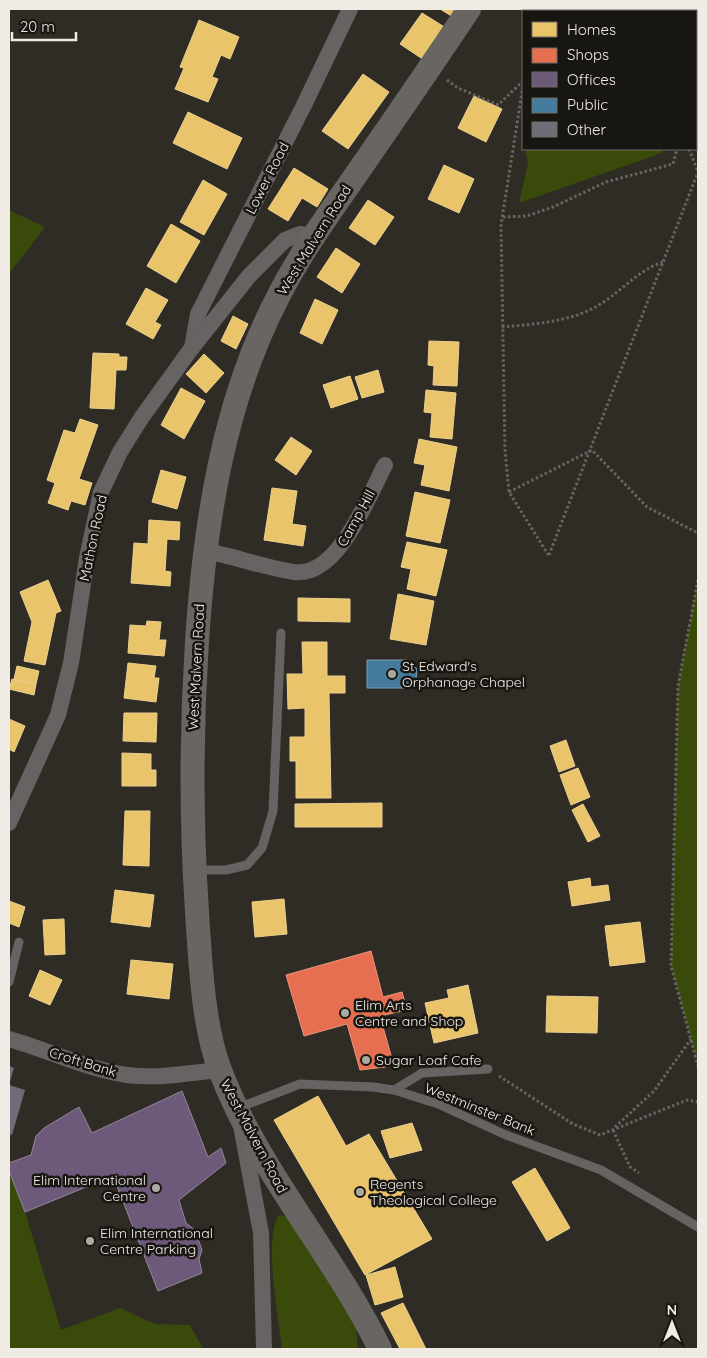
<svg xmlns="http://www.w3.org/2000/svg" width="707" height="1358" viewBox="0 0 707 1358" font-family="Quicksand,sans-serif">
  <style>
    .green { fill: #394a0a }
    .homes { fill: #e9c46a; stroke: #ebd08f }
    .shops { fill: #e76f51; stroke: #ea947d }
    .offices { fill: #6d597a; stroke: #94859a }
    .public { fill: #457b9d; stroke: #789db3 }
    .building { fill: #706c77 }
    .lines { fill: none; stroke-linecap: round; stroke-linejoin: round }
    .path { stroke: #676562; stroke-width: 3; stroke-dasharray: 2.5 2.5; stroke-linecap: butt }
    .service { stroke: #666362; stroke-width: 9 }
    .minor { stroke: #666362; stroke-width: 16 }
    .secondary { stroke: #686562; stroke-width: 24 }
    .poi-dot { fill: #aca9a2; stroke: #181611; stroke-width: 2 }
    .labels { text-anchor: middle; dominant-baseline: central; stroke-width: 5; stroke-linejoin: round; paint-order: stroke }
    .street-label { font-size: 14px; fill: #f0ece5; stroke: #181611 }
    .poi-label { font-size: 14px; fill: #f0ece5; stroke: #181611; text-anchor: start }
  </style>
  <rect width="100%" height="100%" fill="#2f2c26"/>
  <!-- green -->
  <g class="green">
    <polygon points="567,9 698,9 698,105 696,105 696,11 565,11"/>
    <polygon points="525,149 663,149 662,153 519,203 528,163"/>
    <polygon points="9,210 45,227 9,274"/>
    <polygon points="698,580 698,1064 671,966 678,686"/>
    <polygon points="9,1171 25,1212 61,1330 120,1308 155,1324 190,1325 203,1349 9,1349"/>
    <path d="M279,1215L286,1216L292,1224L356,1325L358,1349H282C279,1319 263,1239 279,1215Z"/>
  </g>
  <!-- homes -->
  <g class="homes">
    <polygon points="440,9 458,9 453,17"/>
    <polygon points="422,13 446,28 424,60 400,44"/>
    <polygon points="199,20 239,37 230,59 221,55 212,77 218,79 208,102 175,89 184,68 180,67"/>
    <polygon points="363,74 389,92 348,149 322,131"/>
    <polygon points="474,96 502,109 486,142 458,128"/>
    <polygon points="188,112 242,138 227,169 173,143"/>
    <polygon points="444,165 474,179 459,213 428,199"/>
    <polygon points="294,168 328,189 317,207 302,198 288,221 268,209"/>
    <polygon points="203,180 227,194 204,235 180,222"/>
    <polygon points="368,200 394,217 375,245 349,228"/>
    <polygon points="171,224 200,241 176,283 147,266"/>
    <polygon points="336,248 360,264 342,293 317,277"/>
    <polygon points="146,288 168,300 155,322 161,325 153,339 126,324"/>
    <polygon points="315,299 338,310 322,344 300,333"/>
    <polygon points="233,316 248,324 236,349 221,341"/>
    <polygon points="429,341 459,342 457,386 433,385 434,366 428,365"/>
    <polygon points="93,353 119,354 119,357 127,357 126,370 116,370 114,409 90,408"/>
    <polygon points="204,354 224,373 206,393 186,374"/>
    <polygon points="378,370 384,392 362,398 355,377"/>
    <polygon points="350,376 358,399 331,408 323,385"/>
    <polygon points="181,388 205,401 184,439 161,425"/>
    <polygon points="426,390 456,393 452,439 430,437 432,413 424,412"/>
    <polygon points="80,419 98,425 79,479 92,483 85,505 71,501 68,510 48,503 55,483 47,480 64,430 75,433"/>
    <polygon points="291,437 312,451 296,475 275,460"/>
    <polygon points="419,439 457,447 449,491 421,485 425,465 414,463"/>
    <polygon points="161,470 186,477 177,509 152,502"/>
    <polygon points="272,488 297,491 292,524 306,526 303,546 264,540"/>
    <polygon points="415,492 450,500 440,543 406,536"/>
    <polygon points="149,520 180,522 179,540 167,539 165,571 171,572 170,586 131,583 134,543 148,544"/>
    <polygon points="407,542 447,550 436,596 407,589 411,569 401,567"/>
    <polygon points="48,580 61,611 56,613 45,665 24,661 32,622 20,592"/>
    <polygon points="398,594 434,601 426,645 390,639"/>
    <polygon points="298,598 350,599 350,622 298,621"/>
    <polygon points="147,621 161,622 159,640 166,640 164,656 128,653 130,625 146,626"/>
    <polygon points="302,642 327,642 327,676 345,676 345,693 329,693 331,798 296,798 296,761 290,761 290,737 305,737 305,708 288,709 287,674 303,674"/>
    <polygon points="128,663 156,666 154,678 159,678 156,702 124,698"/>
    <polygon points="17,666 39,671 36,684 14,679"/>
    <polygon points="12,679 36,684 34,695 9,689"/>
    <polygon points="124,713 157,713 156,742 123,741"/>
    <polygon points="9,719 25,726 14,752 9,749"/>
    <polygon points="566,740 575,766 559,772 550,746"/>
    <polygon points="122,753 151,754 151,770 156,770 156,786 122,786"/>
    <polygon points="578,768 590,797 571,805 560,775"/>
    <polygon points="382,803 382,827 295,827 295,804"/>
    <polygon points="583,804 600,836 588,842 572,810"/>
    <polygon points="125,811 150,811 149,866 123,865"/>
    <polygon points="590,878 591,887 608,885 610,900 572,906 568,882"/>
    <polygon points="115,890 154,895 150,927 111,922"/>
    <polygon points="284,899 287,934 255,937 252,902"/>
    <polygon points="9,901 25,907 19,927 9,923"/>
    <polygon points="64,919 65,954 45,955 43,920"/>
    <polygon points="640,922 645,962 610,966 605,926"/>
    <polygon points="131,960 173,964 169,999 127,994"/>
    <polygon points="40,970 62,980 50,1005 29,996"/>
    <polygon points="468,985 478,1033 434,1043 425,1003 449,998 447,990"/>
    <polygon points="547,996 598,997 597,1033 546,1032"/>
    <polygon points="318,1096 346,1146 369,1134 432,1239 365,1275 274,1120"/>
    <polygon points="412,1123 422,1150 390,1158 381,1131"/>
    <polygon points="535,1168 570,1228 547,1241 512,1182"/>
    <polygon points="395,1267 403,1297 375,1305 366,1275"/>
    <polygon points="403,1303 426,1349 400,1349 381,1313"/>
  </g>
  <!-- shops -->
  <polygon class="shops" points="371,951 383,997 402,992 407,1010 380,1016 394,1066 360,1070 347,1024 304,1036 286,975"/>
  <!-- offices -->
  <polygon class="offices" points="182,1091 208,1157 221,1148 226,1163 179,1200 186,1223 195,1230 202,1250 199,1259 202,1273 158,1291 113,1176 25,1212 9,1171 9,1163 31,1155 36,1136 44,1128 79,1107 92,1133"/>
  <!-- public -->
  <polygon class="public" points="367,660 407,660 417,669 416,680 409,688 367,688"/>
  <!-- building -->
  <polygon class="building" points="9,1066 14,1068 9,1085 25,1090 12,1135 9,1134"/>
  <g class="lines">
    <!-- path -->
    <g class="path">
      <polyline points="575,11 577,9"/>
      <polyline points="447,80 458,88 498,105 523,81"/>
      <polyline points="523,86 501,225 505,450 509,492 549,556"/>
      <polyline points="696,115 698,112"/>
      <polyline points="689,149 698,172"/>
      <polyline points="503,217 527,216 553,207 606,182 673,164 677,149"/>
      <path d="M502,327C534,324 571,322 599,305C622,291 637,271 663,262"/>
      <polyline points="509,492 592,450 647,507 698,533"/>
      <polyline points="549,555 698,172"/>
      <polyline points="698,580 678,686 671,966 698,1066"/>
      <polyline points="499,1076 573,1124 600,1135 687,1100 698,1102"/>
      <polyline points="615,1127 654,1091 691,1039"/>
      <polyline points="613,1130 630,1167 639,1173"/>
    </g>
    <!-- service -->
    <g class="service">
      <polyline points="195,870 226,870 247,865 262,848 273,811 281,633"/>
      <polyline points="9,982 19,942"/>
      <polyline points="394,1090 422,1073 488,1069"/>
      <polyline points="238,1108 300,1084 373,1087 394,1090 438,1104 506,1135 601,1170 698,1227"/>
    </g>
    <!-- minor -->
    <g class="minor">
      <polyline points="192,348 198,314 304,105 350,9"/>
      <path d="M205,551C234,556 265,568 294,572C338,578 368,497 385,465"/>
      <polyline points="9,823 58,715 71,663 87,558 101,492 120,452 142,417 191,349 249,276 285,240 300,234 314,236"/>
      <path d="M9,1039C48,1050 86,1069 127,1075C157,1079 189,1073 219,1070"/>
      <polyline points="242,1131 261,1233 264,1349"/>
    </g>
    <!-- secondary -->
    <path class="secondary" d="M380,1349C333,1253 258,1171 220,1070C203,1027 200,958 197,912C191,821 191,732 197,641C205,522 223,402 279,295C302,250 333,208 362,166C398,114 434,62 469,9"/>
  </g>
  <!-- markers -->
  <g class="poi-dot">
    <circle cx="392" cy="674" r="5"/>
    <circle cx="345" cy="1013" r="5"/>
    <circle cx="366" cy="1060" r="5"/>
    <circle cx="156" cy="1188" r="5"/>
    <circle cx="360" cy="1192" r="5"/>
    <circle cx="90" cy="1241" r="5"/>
  </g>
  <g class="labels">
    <!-- street labels -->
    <g class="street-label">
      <text transform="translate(267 178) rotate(-63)">Lower Road</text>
      <text transform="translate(314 240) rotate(-58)">West Malvern Road</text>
      <text transform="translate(356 518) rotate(-61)">Camp Hill</text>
      <text transform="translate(93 538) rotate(-78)">Mathon Road</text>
      <text transform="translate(196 667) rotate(-87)">West Malvern Road</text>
      <text transform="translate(83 1062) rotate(17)">Croft Bank</text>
      <text transform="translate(480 1109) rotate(22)">Westminster Bank</text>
      <text transform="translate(254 1136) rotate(62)">West Malvern Road</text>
    </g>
    <!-- poi labels -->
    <g class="poi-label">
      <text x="402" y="666">St Edward's<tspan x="402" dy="16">Orphanage Chapel</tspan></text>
      <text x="355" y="1005">Elim Arts<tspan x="355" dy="16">Centre and Shop</tspan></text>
      <text x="376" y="1060">Sugar Loaf Cafe</text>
      <text x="146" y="1180" text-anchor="end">Elim International<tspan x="146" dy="16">Centre</tspan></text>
      <text x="370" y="1184">Regents<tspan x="370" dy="16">Theological College</tspan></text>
      <text x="100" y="1233">Elim International<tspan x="100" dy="16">Centre Parking</tspan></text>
    </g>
  </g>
  <!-- border -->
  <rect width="707" height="1358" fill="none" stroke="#f0ece5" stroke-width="20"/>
  <!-- legend -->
  <rect x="522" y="10" width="175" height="140" fill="#181611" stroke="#6e6c66"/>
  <rect x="532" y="22" width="25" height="15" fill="#e9c46a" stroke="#6e6c66"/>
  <text x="567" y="35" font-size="15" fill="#f0ece5">Homes</text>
  <rect x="532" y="48" width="25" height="15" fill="#e76f51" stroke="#6e6c66"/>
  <text x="567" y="60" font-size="15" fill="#f0ece5">Shops</text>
  <rect x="532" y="72" width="25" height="15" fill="#6d597a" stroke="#6e6c66"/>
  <text x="567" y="85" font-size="15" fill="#f0ece5">Offices</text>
  <rect x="532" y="98" width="25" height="15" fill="#457b9d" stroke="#6e6c66"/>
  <text x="567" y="110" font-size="15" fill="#f0ece5">Public</text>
  <rect x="532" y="122" width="25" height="15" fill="#706c77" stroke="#6e6c66"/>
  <text x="567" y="135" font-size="15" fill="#f0ece5">Other</text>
  <!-- north arrow -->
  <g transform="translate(672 1323)" stroke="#181611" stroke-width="4" paint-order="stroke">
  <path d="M0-4L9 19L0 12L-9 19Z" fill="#f0ece5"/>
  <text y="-8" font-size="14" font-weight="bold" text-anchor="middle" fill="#f0ece5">N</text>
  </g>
  <!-- scale -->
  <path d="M12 32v8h64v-8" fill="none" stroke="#f0ece5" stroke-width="2.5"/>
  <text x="20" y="32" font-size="15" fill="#f0ece5" stroke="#181611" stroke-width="4" paint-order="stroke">20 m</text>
</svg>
